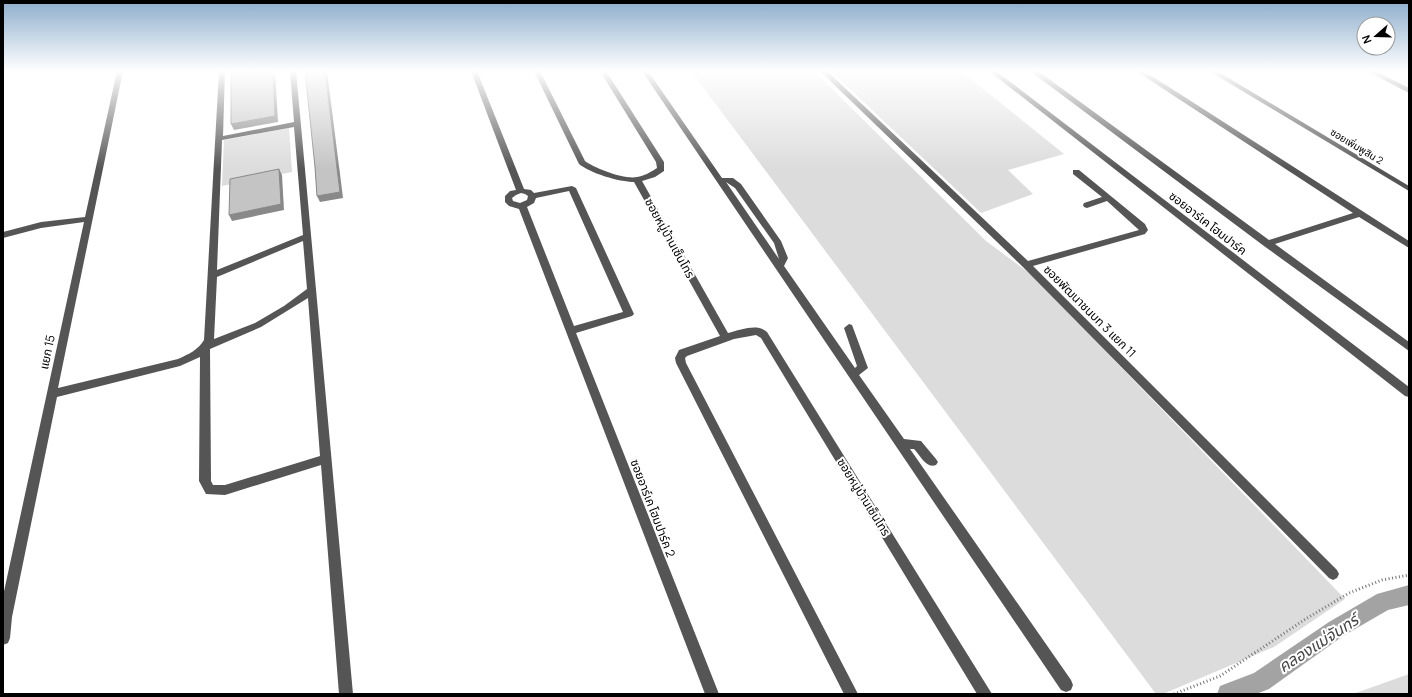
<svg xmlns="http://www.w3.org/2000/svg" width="1412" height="697" viewBox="0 0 1412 697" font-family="Manrope,'Noto Sans Thai',sans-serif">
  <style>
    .green { fill: #dcdcdc }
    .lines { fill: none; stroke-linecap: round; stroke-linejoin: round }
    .canal { fill: #a3a3a3; fill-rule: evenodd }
    .path { stroke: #777; stroke-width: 3; stroke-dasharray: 1 2.5; stroke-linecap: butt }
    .minor { fill: #555; fill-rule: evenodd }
    .shaded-wall { fill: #898989 }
    .building { fill: #c4c4c4; stroke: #898989 }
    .labels { text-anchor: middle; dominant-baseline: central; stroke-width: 4; stroke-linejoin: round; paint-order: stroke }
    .far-street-label { font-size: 10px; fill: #000; stroke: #fff }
    .street-label { font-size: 12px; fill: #000; stroke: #fff }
    .near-water-label { font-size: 16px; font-style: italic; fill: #444; stroke: #fff }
  </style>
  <rect width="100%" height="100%" fill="#fff"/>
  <!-- green -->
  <g class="green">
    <polygon points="691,71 814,71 986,241 1032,275 1345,599 1274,647 1163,694 1156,694"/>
    <polygon points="831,71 961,71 1064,154 1008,170 1033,194 981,213"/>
    <polygon points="289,128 292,172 222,186 224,140"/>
    <polygon points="1409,674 1409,694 1353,694"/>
  </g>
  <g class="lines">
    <!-- canal -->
    <polygon class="canal" points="1409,585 1409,605 1388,610 1343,636 1269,689 1256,694 1217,694 1220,686 1254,673 1329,622 1377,594"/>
    <!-- path -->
    <polyline class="path" points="1174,694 1220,676 1304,620 1349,593 1382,580 1409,575"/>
    <!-- minor -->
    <g class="minor">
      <path d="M117,71H123L58,388L178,359C189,354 198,350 204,340L219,71H225L223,136L294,122L290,71H296L353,694H339L321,465L225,495L206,494L199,481L200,357L180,366L57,397L12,617L10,638L8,643L3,645V596L84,222L41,228L3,238V232L41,222L85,217ZM294,127L303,235L217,270L222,140ZM303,241L307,289L284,306L255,323L214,339L217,277ZM308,298L320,456L225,485H213L211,481L210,349L261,327Z"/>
      <path d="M471,71H477L524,189L531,190L534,193L572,186L576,188L634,314L632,316L576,333L719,694H705L519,209L509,206L505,202V196L510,191L516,190ZM569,191L623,312L574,326L527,207L534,203L536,198ZM521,193L525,194L528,196L527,200L520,203L513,201L512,198L516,195Z"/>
      <path d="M534,71H540L585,161C594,168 625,180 637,177C644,176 651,172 657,168L656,162L600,71H606L664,162V171L655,177L642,181L728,333C741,330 757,323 767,332L992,694H977L761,338L756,335L734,339L687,356L685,358L686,363L858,694H844L676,363L675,358L679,350L720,336L634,182C619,182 590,173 579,164Z"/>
      <path d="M642,71H648L722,178H733L741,184L781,241L788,258L784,266L855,368L857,366L844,328L849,324L852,325L868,368L859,375L904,439L921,441L936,459L938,462L936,465C926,469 920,455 914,449H910L1071,680L1073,685L1071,690L1066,692L1061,690ZM726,182L735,188L774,243L779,259Z"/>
      <polygon points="820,71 827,71 1028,261 1139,230 1107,201 1087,208 1084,207 1083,205 1084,203 1102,197 1073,174 1073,170 1079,170 1145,224 1148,230 1145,234 1033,266 1337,570 1339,574 1337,578 1333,580 1329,578 1023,267"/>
      <polygon points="989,71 996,71 1409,387 1409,397 1405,396"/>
      <polygon points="1030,71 1038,71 1269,240 1353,213 1136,71 1144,71 1409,241 1409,248 1359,217 1275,244 1409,342 1409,351 1264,246"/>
      <polygon points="1209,71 1217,71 1409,186 1409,191"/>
      <polygon points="1367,71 1375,71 1409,88 1409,93"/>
    </g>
  </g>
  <!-- shaded-wall -->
  <g class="shaded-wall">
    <polygon points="273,71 275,71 278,122 234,130 231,124"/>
    <polygon points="325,71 327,71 343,198 320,202 317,196"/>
    <polygon points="279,169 282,175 284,210 232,221 229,215"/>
  </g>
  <!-- building -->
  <g class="building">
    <polygon points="231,71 273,71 275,116 231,124"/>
    <polygon points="305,71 325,71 340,192 317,196 315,167"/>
    <polygon points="279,169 281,204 229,215 230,179"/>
  </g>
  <!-- sky -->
  <linearGradient id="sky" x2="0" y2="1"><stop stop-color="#8cadcc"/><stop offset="0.42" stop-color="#fff"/><stop offset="1" stop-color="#fff" stop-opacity="0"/></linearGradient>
  <rect width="1412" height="169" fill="url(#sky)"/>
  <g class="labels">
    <!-- far-street labels -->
    <g class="far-street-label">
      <text transform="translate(1357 146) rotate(31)">ซอยเพิ่มพูสิน 2</text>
    </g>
    <!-- street labels -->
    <g class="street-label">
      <text transform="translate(1208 223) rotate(38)">ซอยอาร์เค โฮมปาร์ค</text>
      <text transform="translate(670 238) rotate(61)">ซอยหมู่บ้านเซ็นโทร</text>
      <text transform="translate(1090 311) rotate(45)">ซอยพัฒนาชนบท 3 แยก 11</text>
      <text transform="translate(47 352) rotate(-78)">แยก 15</text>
      <text transform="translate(864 497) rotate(58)">ซอยหมู่บ้านเซ็นโทร</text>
      <text transform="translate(653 508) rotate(69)">ซอยอาร์เค โฮมปาร์ค 2</text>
    </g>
    <!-- near-water labels -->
    <g class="near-water-label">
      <text transform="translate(1318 643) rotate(-33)">คลองแม่จันทร์</text>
    </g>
  </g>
  <!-- border -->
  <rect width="1412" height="697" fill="none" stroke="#000000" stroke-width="8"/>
  <!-- north arrow -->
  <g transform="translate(1376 36) rotate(250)"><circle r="19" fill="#ffffff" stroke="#999999"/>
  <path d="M0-3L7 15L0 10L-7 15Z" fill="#000000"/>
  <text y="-6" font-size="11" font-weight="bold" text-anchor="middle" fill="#000000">N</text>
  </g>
</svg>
